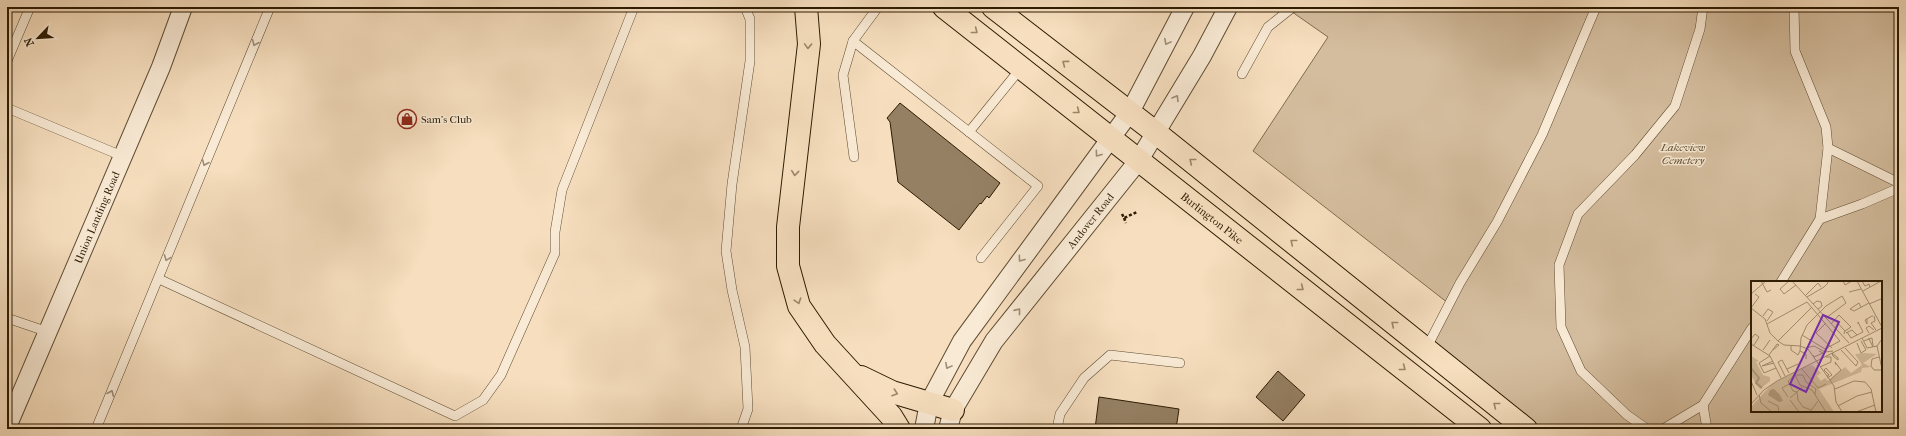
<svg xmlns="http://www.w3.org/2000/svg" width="1906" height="436" viewBox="0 0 1906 436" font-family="'IM FELL French Canon',serif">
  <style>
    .green { fill: #d4bd9e; stroke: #806c50; fill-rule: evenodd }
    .building { fill: #958064; stroke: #2c1b02 }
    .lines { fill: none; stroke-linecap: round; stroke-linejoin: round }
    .service-casing { stroke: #5e4c31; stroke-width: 10 }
    .minor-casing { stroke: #5e4c31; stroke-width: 20 }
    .trunk-casing { stroke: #2c1b02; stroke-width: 24 }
    .path { stroke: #2c1b02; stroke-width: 2.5; stroke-dasharray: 3 2; stroke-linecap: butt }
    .service { stroke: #f9ead5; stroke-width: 9 }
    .minor { stroke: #f9ead5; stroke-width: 18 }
    .trunk { stroke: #f6debe; stroke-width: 22 }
    .oneway { stroke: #9b8669 }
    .oneway2 { stroke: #9d8d76 }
    .labels { text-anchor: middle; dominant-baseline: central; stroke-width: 3; stroke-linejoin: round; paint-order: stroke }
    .poi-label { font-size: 11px; fill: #2c1b02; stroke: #f9ead5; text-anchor: start }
    .park-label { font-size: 11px; font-style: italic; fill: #5e4c31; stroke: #f9ead5 }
    .street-label { font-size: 11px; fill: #2c1b02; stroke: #f9ead5 }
    .inset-river { fill: none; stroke: #b19c7e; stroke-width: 2 }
    .inset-road { fill: none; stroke: #a59073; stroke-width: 1 }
    .view { fill: #7b2cbf; fill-opacity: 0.15; stroke: #7b2cbf; stroke-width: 2 }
    .inset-edge { fill: none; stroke: #2c1b02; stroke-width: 2 }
  </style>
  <rect width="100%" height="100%" fill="#f6debe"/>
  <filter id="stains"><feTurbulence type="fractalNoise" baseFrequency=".005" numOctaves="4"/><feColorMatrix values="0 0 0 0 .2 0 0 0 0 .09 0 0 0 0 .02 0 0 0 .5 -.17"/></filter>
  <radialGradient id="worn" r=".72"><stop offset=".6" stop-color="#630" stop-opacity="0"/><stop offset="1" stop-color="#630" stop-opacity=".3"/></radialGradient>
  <!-- green -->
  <path class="green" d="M1285,7H1899V429H1526L1426,350L1448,303L1253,151L1328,37ZM1752,282H1881V411H1752Z"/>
  <!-- building -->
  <g class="building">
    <polygon points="900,103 1000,183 989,198 987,196 981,204 980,203 959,230 898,182 890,122 887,118"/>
    <polygon points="1278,371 1305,395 1283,421 1256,397"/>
    <polygon points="1099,397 1179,409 1176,429 1095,429"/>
  </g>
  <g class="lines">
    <defs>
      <g id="service">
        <polyline points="853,41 878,7"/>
        <polyline points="7,61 30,7"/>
        <polyline points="1242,74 1268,27 1293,7"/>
        <polyline points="7,108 122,156"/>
        <polyline points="969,132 1021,68"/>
        <polyline points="1828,148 1899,183"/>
        <polyline points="854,157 843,75 853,41 1038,186 981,258"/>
        <polyline points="1820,219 1862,204 1899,188"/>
        <polyline points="159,279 455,416 483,400 501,375 555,253 555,232 562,190 634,7"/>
        <polyline points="1781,282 1820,219 1828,148 1826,127 1795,51 1794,7"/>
        <polyline points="7,318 48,332"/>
        <polyline points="1426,349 1460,283 1497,222 1542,135 1596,7"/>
        <polyline points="1703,405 1707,429"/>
        <polyline points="96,429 270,7"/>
        <polyline points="741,429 748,409 745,347 732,290 726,251 732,184 750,61 750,19 745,7"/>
        <polyline points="1057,429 1060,414 1084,378 1110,355 1180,363"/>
        <polyline points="1647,429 1627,415 1581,371 1561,327 1559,265 1578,214 1635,155 1675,106 1700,29 1703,7"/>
        <polyline points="1663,429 1703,405 1752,328"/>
      </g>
      <g id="minor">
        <path id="s1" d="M7,427L161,67L183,7"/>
        <polyline points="924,429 929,403 962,341 1130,112 1185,7"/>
        <path id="s2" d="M948,429L953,410L994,341L1139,160L1202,56L1228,7"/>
      </g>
      <g id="trunk">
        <polyline points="806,7 809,44 788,227 788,266 799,306 825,344 891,416 899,429"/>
        <path id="s3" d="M944,7L1480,429"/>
        <polyline points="993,7 1155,132 1526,429"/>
        <polyline points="861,377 892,392 953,410"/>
      </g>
    </defs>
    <!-- service casing -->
    <use href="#service" class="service-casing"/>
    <!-- minor casing -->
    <use href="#minor" class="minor-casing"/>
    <!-- trunk casing -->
    <use href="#trunk" class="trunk-casing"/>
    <!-- path -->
    <g class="path">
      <polyline points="1122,214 1124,218 1137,212"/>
      <polyline points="1124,218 1126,223"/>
    </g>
    <!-- service -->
    <use href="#service" class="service"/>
    <!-- minor -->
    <use href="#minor" class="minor"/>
    <!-- trunk -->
    <use href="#trunk" class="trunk"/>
  </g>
  <!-- one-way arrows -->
  <defs><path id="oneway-chevron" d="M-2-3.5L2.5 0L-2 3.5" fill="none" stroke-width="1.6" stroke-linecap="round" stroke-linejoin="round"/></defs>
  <g class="oneway">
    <use href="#oneway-chevron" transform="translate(975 31) rotate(38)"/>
    <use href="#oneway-chevron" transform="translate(808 46) rotate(92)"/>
    <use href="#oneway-chevron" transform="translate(1065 63) rotate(-143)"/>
    <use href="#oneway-chevron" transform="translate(1077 111) rotate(38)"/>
    <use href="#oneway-chevron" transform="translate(1192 161) rotate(-141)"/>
    <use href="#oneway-chevron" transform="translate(795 173) rotate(96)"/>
    <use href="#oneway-chevron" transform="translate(1293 242) rotate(-141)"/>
    <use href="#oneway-chevron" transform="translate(1301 288) rotate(38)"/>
    <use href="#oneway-chevron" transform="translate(798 301) rotate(72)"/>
    <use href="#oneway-chevron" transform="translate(1394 324) rotate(-141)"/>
    <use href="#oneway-chevron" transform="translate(1403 368) rotate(38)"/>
    <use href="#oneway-chevron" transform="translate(895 393) rotate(19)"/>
    <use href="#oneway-chevron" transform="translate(1496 405) rotate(-142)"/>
  </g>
  <g class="oneway2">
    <use href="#oneway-chevron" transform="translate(1167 42) rotate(118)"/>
    <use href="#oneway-chevron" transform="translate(255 43) rotate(113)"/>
    <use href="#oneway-chevron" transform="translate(1176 98) rotate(-59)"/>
    <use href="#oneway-chevron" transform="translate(1098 154) rotate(126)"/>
    <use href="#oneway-chevron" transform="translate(205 163) rotate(113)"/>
    <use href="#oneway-chevron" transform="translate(167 258) rotate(111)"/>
    <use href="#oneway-chevron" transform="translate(1021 259) rotate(126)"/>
    <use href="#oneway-chevron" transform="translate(1018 311) rotate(-51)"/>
    <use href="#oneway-chevron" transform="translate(948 366) rotate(118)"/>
    <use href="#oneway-chevron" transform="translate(111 393) rotate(-67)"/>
  </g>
  <!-- icons -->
  <defs>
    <symbol id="shop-ring" viewBox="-11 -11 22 22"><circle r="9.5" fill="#f9ead5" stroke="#8f2418" stroke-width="1.5"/><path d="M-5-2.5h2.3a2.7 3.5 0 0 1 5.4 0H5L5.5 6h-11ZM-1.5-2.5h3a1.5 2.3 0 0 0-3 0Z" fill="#8f2418"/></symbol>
  </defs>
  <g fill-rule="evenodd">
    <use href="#shop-ring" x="396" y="108" width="22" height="22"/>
  </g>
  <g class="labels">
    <!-- poi labels -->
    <g class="poi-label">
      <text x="421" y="119">Sam's Club</text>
    </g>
    <!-- park labels -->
    <g class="park-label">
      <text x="1683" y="147">Lakeview<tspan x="1683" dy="13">Cemetery</tspan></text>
    </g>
    <!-- street labels -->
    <g class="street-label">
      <text stroke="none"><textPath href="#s1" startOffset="228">Union Landing Road</textPath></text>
      <text stroke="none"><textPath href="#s3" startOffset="341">Burlington Pike</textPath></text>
      <text stroke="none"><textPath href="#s2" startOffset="254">Andover Road</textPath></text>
    </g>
  </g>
  <!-- overview -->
  <g transform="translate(1751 281)">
    <rect width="131" height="131" fill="#f6debe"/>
    <path d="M113,72L126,73L112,82L120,86L111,87L110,91L68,108L83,131H0V126L21,103L51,87L61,84L70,92L66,95L70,100L74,97L77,100L94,86L100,92L111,84L104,73ZM0,75L8,80L5,81L12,94L19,96V100L9,108L0,95Z" fill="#d4bd9e"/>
    <path d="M23,108L29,114L32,120L28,121L17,114L19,109Z" fill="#b19c7e"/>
    <path class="inset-river" d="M0,87L8,97L5,102L11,107"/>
    <path class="inset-road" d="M10,0L16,11L20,9M38,0L29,8L33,13L45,4M41,0L98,62M92,0L94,4L101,0M106,0L131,46M111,0L114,5L118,3L119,6M112,10L130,0M98,11L110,8M0,13L15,0M54,15L67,2L70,6M56,16L73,6L77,2L76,0M62,23L66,20L70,21L71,25L67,28M118,23L130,18M110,26L108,22L99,28L103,30L118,22M0,27L14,38L19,52L27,60L33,64L49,65L57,68L83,105L85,121L91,131M0,27L8,16L4,13M12,35L17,28L22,31L16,40M123,35L124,40L120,42L125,49M116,38V43L114,39L121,35H122M84,39L94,50M75,42L65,52L81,67M16,43L56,21L89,60L74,68L51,54M80,43L88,34L100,46L94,50L93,53M96,51L100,57L112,51L107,41V43M95,52L101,49L106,54M118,52L115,47L118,45L123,49M111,57L116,67L126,65M0,58L4,53L8,56L3,64M117,58L121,57L122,65M131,58L126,65L131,88M27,60L61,26M113,60L118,58L122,66M106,62L110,72L115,69L110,60M0,63L19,75L30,97M40,65V69L47,74L49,70L55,73V78M55,67L63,65L74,71L82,70M12,69L19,59M90,69L105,85L107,81L94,67M49,70L50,57L56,44L75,25L91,15L95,22L75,37M81,72L87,77V79L82,75ZM18,74L26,63L28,64L22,69M62,74L63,76L72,72L68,70M19,75L8,82L13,92L25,87M128,76L121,78L120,85L123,89H131M22,80L11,85L23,82M69,86L80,81V76H75M36,88L47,83M51,88L67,107L75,103M34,95L27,81L31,79L38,92M76,95L78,94L73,89L75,87L81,94L76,97M79,99L90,89L84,81L85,84M0,100L6,114M51,106L46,111L47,119L52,126L60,129M84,108L103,100L114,101L120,108L125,131M64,113L65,108L55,101L52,94H44L49,104L61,109L75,131M8,114L10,122L21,131M37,116L31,107L38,103M39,117L46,111L42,110L37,100L44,94M39,119L48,131M17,120L27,125L28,131M0,123L13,109L26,100L131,47M87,125L106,115L121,111M59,131L67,120M105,131L124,124"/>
    <path class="view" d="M72,34L88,41L55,111L39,103Z"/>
    <rect width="131" height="131" class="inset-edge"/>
  </g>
  <!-- margin -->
  <rect width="1906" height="436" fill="none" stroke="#f6debe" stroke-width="24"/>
  <rect x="8" y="8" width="1890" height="420" fill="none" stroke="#2c1b02" stroke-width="2"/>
  <rect x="12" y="12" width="1882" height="412" fill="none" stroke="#2c1b02"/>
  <!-- north arrow -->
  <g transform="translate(38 38) rotate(245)" stroke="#f9ead5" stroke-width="3" paint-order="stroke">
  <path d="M0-3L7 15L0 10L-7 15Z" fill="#2c1b02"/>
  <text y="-6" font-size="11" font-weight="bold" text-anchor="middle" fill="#2c1b02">N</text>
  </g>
  <rect width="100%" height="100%" filter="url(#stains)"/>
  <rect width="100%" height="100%" fill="url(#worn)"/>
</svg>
